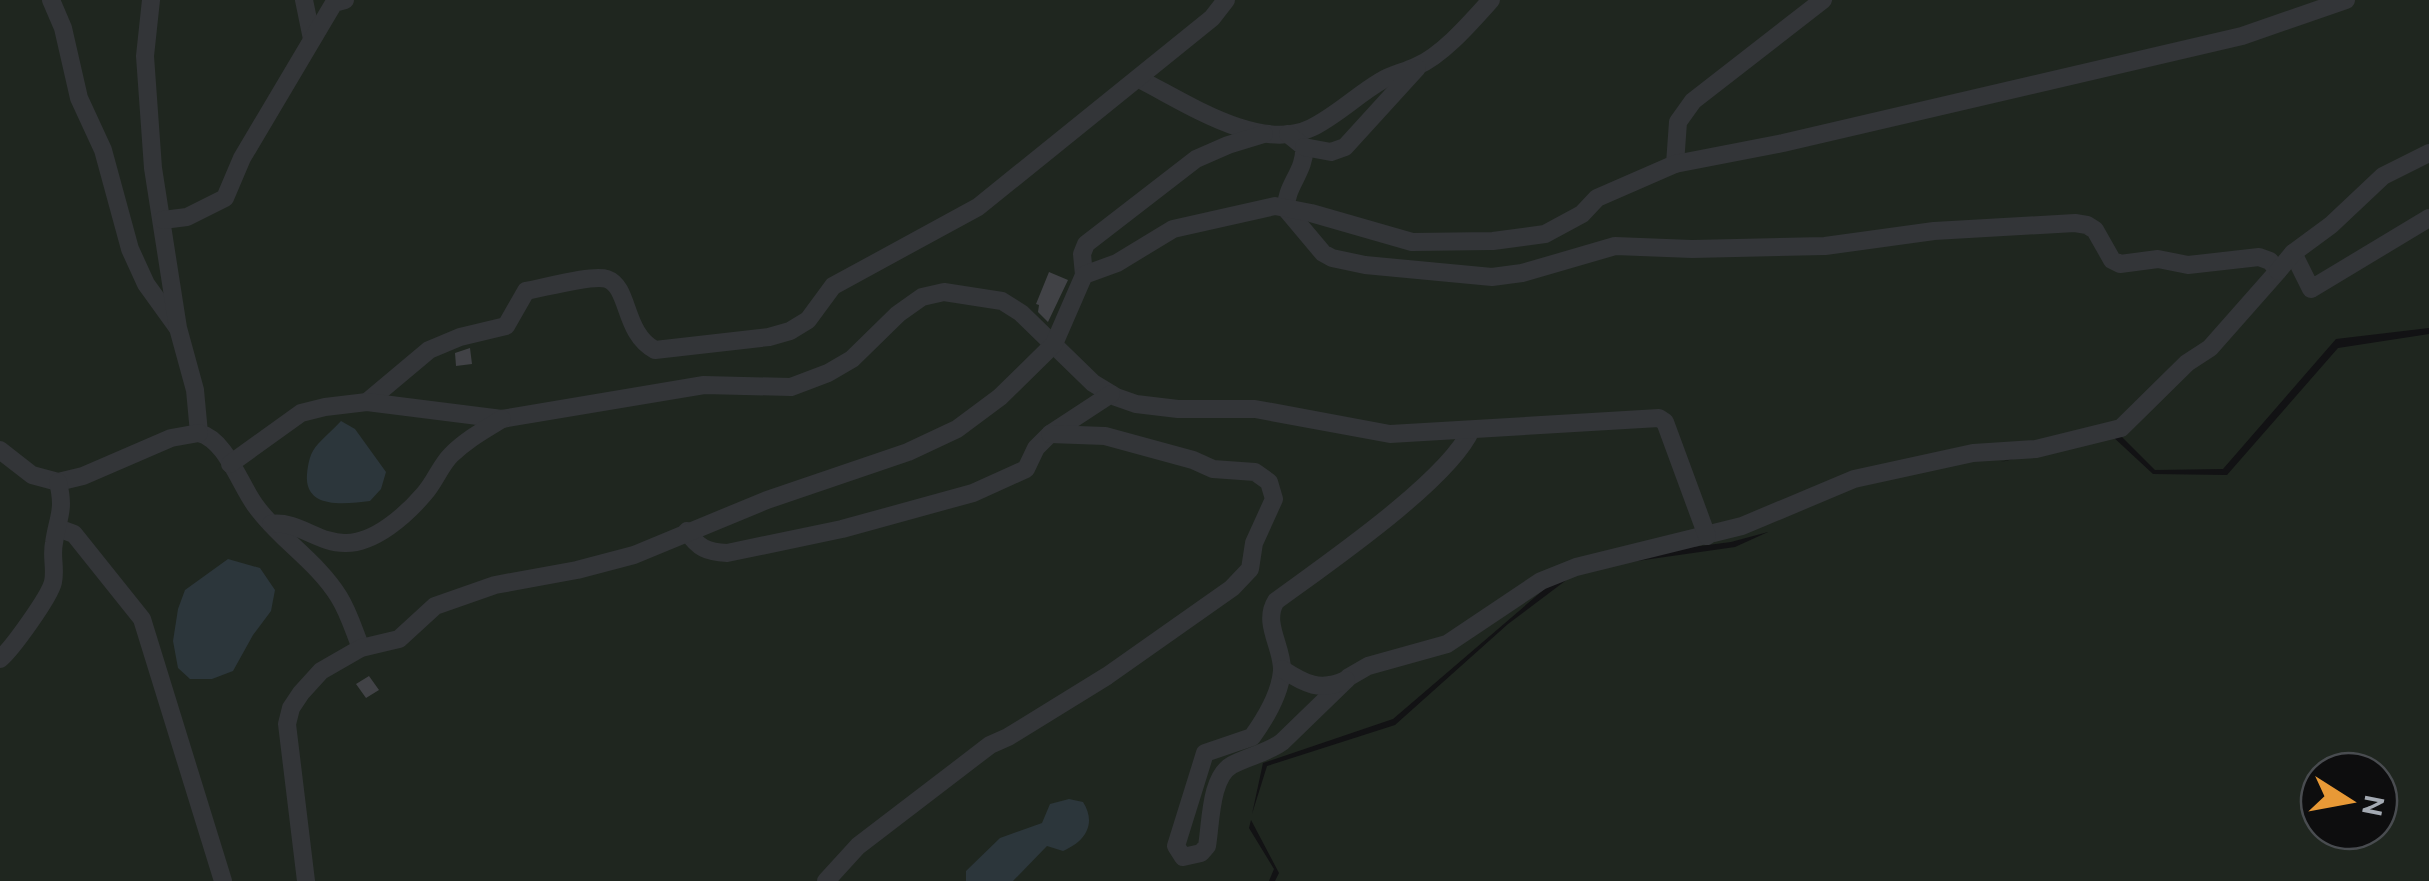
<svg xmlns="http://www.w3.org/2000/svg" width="2429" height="881" viewBox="0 0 2429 881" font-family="Ubuntu,sans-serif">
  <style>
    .green { fill: #1f261f; fill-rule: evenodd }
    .water { fill: #2c363b }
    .building { fill: #414246 }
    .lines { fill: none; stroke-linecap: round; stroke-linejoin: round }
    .minor { stroke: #333538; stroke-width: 18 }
  </style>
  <rect width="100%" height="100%" fill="#121214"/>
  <!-- green -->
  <path class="green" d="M0,0H2429V328L2336,339L2223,469L2155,470L2113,428L2001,462L2111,435L2153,474L2227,475L2338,348L2429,334V881H1275L1279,873L1251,820L1249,828L1274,869L1269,881H0ZM1768,532L1735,547L1581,569L1508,624L1395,725L1267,766L1252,814L1263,763L1393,719L1576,562L1731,542ZM2319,771H2379V831H2319Z"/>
  <!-- water -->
  <g class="water">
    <path d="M341,421L355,429L386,472L381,489L370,501C346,504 304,510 307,474C308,464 310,452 318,444C325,436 334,429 341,421Z"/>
    <polygon points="228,559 260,568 275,590 271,611 253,635 233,671 212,679 190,679 178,668 173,641 178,609 185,590"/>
    <path d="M1069,799L1083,802C1097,824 1085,842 1063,851L1047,846L1013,881H966V871L1000,838L1042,823L1050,804Z"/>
  </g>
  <!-- building -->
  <g class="building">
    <polygon points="1049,272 1068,280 1048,322 1038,312 1039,305 1036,304"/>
    <polygon points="470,348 472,364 456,366 455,353"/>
    <polygon points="369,676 379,690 366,698 356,684"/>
  </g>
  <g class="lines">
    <!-- minor -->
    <g class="minor">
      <polyline points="51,0 63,28 79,98 103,150 130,249 146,284 177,327"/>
      <path d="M151,0L145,56L153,168L178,328L195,390L199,433C226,440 239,483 255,505C279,539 317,561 339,597C349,613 354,631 361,648"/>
      <polyline points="304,0 312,39"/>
      <path d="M1139,79C1185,102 1259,153 1311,128C1336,116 1357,95 1381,81C1392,74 1405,72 1417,66C1443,55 1472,21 1491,0"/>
      <path d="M1288,134L1304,147C1306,171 1285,186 1286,209L1323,253L1332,258L1365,265L1492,277L1522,273L1615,246L1692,249L1825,246L1934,231L2075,223L2087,225L2095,230L2112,260L2120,264L2158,259L2188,265L2259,257L2270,261L2278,271L2210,348L2187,363L2121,428L2036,449L1973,453L1854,479L1742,526L1576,567L1541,581L1447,644L1368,666L1349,677L1282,742C1267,753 1249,756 1232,765C1210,777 1211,823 1207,846L1201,853L1183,857L1176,846L1205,753L1252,737C1265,719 1280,694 1282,671C1283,647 1262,623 1276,601C1325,565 1448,481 1471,430"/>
      <polyline points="1304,147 1331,152 1345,147 1417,68"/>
      <polyline points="1675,164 1678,122 1693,101 1823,0"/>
      <polyline points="163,220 187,217 225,198 242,158 334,3 345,0"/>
      <polyline points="2293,253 2311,289 2429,218"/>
      <polyline points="2278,271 2293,253 2331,225 2383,176 2429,153"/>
      <polyline points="1084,275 1082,254 1086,244 1196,159 1228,145 1264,134"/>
      <path d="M367,402L429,350L460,337L506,326L526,291C544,288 592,274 607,279C630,287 623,333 655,350L769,337L790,331L808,320L833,286L978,207L1212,18L1226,0"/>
      <polyline points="0,450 32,475 58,482 83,476 171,438 199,433"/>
      <polyline points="230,464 301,413 325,407 367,402 502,419 704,385 791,387 828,373 852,359 898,314 922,297 944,292 1002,301 1021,313 1093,383 1116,397 1136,404 1178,409 1255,409 1390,434 1659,418 1665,422 1707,536"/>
      <path d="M271,524C297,520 319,544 346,543C375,543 406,515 424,494C435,482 440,466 451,455C466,440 484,430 502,419"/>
      <polyline points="58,528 74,534 142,619 223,881"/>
      <path d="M687,531C698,548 707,552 727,553L842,529L973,493L1026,469L1036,448L1050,434L1111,394"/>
      <path d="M0,659C12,649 50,596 53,582C56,569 51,556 54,543C58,516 65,511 58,482"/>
      <path d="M1282,669C1305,684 1320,692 1346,680"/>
      <polyline points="306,881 287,724 291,708 301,693 321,671 361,648 399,639 435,606 495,585 577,570 634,555 767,500 908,452 957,429 1000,397 1054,344 1084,275 1117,263 1173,229 1275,206 1311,213 1412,242 1493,241 1545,234 1582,214 1597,198 1675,164 1783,143 2242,36 2346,0"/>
      <polyline points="826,881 858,846 990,745 1008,737 1107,676 1232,588 1250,569 1254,543 1274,499 1269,482 1255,472 1213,469 1193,460 1105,436 1050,434"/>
    </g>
  </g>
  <!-- north arrow -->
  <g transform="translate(2349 801) rotate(101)"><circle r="48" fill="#0d0d0e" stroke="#494c50" stroke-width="2.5"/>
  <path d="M0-8L18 38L0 25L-18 38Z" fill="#e89936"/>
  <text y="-15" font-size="28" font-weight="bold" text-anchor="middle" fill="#a4aab3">N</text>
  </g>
</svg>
